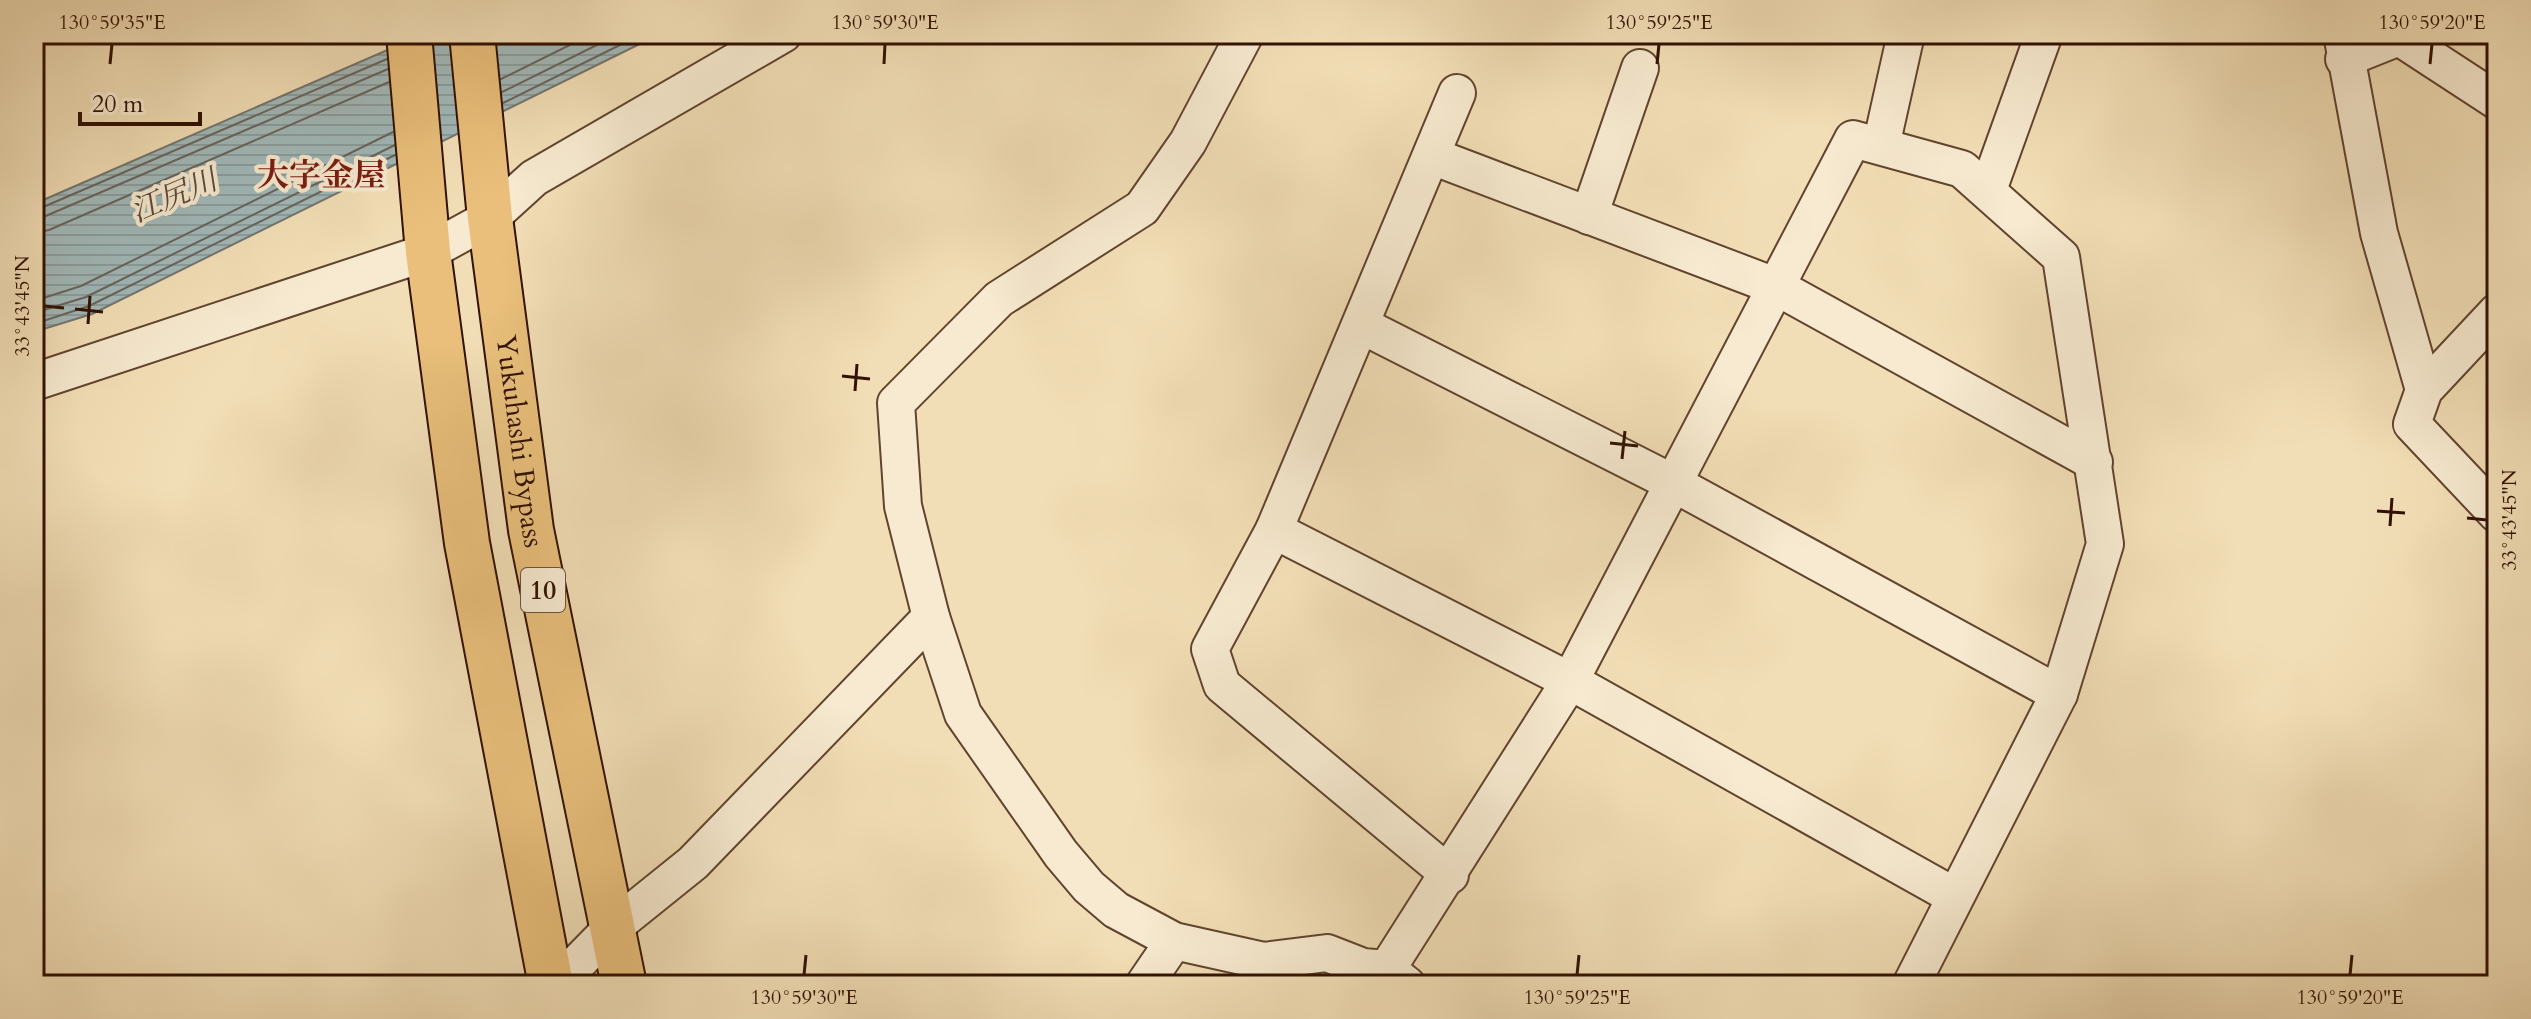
<svg xmlns="http://www.w3.org/2000/svg" width="2531" height="1019" viewBox="0 0 2531 1019" font-family="Cardo,'Noto Serif JP',serif">
  <style>
    .water { fill: url(#water-rules); stroke: #747670; stroke-width: 2 }
    .lines { fill: none; stroke-linecap: round; stroke-linejoin: round }
    .shore { stroke: #69655e; stroke-width: 2 }
    .minor-casing { stroke: #61442e; stroke-width: 40 }
    .trunk-casing { stroke: #311101; stroke-width: 48 }
    .minor { stroke: #f7ead0; stroke-width: 36 }
    .trunk { stroke: #e9bf7b; stroke-width: 44 }
    .ticks { fill: none; stroke: #311101; stroke-width: 3 }
    .labels { text-anchor: middle; dominant-baseline: central; stroke-width: 8; stroke-linejoin: round; paint-order: stroke }
    .shield { fill: #f7ead0; stroke: #6c523f; stroke-width: 2 }
    .shield-label { font-size: 26px; font-weight: bold; fill: #311101 }
    .street-label { font-size: 28px; fill: #311101; stroke: #f7ead0 }
    .water-label { font-size: 30px; font-style: italic; fill: #584c42; stroke: #f7ead0 }
    .quarter-label { font-size: 32px; font-weight: bold; fill: #7a1f14; stroke: #f7ead0 }
    .neatline { fill: none; stroke: #311101; stroke-width: 3 }
    .ticks-label { font-size: 20px; text-anchor: middle; fill: #311101 }
  </style>
  <defs>
    <pattern id="water-rules" width="6" height="5" patternUnits="userSpaceOnUse" patternTransform="scale(2)"><rect width="6" height="5" fill="#a1b9ba"/><path d="M0 2.5h6" fill="none" stroke="#8b9e9e"/></pattern>
  </defs>
  <rect width="100%" height="100%" fill="#f2deb6"/>
  <filter id="stains"><feTurbulence type="fractalNoise" baseFrequency=".0025" numOctaves="4"/><feColorMatrix values="0 0 0 0 .2 0 0 0 0 .09 0 0 0 0 .02 0 0 0 .5 -.17"/></filter>
  <radialGradient id="worn" r=".72"><stop offset=".6" stop-color="#630" stop-opacity="0"/><stop offset="1" stop-color="#630" stop-opacity=".3"/></radialGradient>
  <!-- water -->
  <polygon class="water" points="424,34 660,34 92,314 34,332 34,204"/>
  <g class="lines">
    <!-- shore -->
    <g class="shore">
      <polyline points="501,79 592,34"/>
      <polyline points="502,92 619,34"/>
      <polyline points="503,103 642,34"/>
      <polyline points="34,211 387,59"/>
      <polyline points="34,221 388,69"/>
      <polyline points="34,233 49,230 389,82"/>
      <polyline points="34,301 81,286 393,132"/>
      <polyline points="34,313 86,297 395,145"/>
      <polyline points="34,324 89,306 395,155"/>
    </g>
    <defs>
      <g id="minor">
        <polyline points="1245,34 1188,142 1142,208 999,299 896,403 903,506 931,617 963,714 1061,854 1089,887 1116,910 1174,941 1264,961 1327,953 1363,967 1387,969 1407,985"/>
        <polyline points="2342,34 2379,233 2424,390"/>
        <polyline points="2344,59 2399,37 2497,101"/>
        <polyline points="1457,93 1274,530 1570,681 1954,896"/>
        <polyline points="1881,146 1906,34"/>
        <polyline points="1432,156 1775,286 2094,462"/>
        <polyline points="1988,190 2044,34"/>
        <polyline points="1589,216 1640,68"/>
        <polyline points="2497,312 2424,390 2412,424 2497,514"/>
        <polyline points="1361,325 1673,483 2059,694"/>
        <polyline points="34,382 428,252 490,218 534,178 783,34"/>
        <polyline points="1274,530 1210,649 1222,685 1450,875"/>
        <polyline points="1387,969 1570,681 1853,139 1962,169 2061,257 2105,544 2059,694 1911,985"/>
        <polyline points="556,985 611,929 693,863 931,617"/>
        <polyline points="1144,985 1174,941"/>
      </g>
      <g id="trunk">
        <polyline points="409,34 428,252 467,543 551,985"/>
        <path id="s1" d="M472,34L490,218L531,530L624,985"/>
      </g>
    </defs>
    <!-- minor casing -->
    <use href="#minor" class="minor-casing"/>
    <!-- trunk casing -->
    <use href="#trunk" class="trunk-casing"/>
    <!-- minor -->
    <use href="#minor" class="minor"/>
    <!-- trunk -->
    <use href="#trunk" class="trunk"/>
  </g>
  <!-- ticks -->
  <path class="ticks" d="M110,64L112,44M884,64L885,44M1657,64L1659,44M2430,64L2432,44M44,306L64,308M75,309L103,312M88,324L90,296M842,376L870,379M855,391L857,364M1610,443L1638,446M1622,459L1625,431M2377,511L2405,513M2467,518L2487,520M2390,526L2392,498M804,975L806,955M1577,975L1579,955M2350,975L2352,955"/>
  <g class="labels">
    <!-- shield labels -->
    <rect class="shield" x="521" y="568" width="44" height="44" rx="6"/>
    <g class="shield-label">
      <text x="543" y="590">10</text>
    </g>
    <!-- street labels -->
    <g class="street-label">
      <text stroke="none"><textPath href="#s1" startOffset="410">Yukuhashi Bypass</textPath></text>
    </g>
    <!-- water labels -->
    <g class="water-label">
      <text transform="translate(174 196) rotate(-23)">江尻川</text>
    </g>
    <!-- quarter labels -->
    <g class="quarter-label">
      <text x="321" y="176">大字金屋</text>
    </g>
  </g>
  <!-- margin -->
  <rect width="2531" height="1019" fill="none" stroke="#f2deb6" stroke-width="88"/>
  <!-- scale -->
  <path d="M80 112v12h120v-12" fill="none" stroke="#311101" stroke-width="4"/>
  <text x="92" y="112" font-size="24" fill="#311101" stroke="#f7ead0" stroke-width="6" paint-order="stroke">20 m</text>
  <rect x="44" y="44" width="2443" height="931" class="neatline"/>
  <g class="ticks-label">
    <text x="112" y="29">130°59'35"E</text>
    <text x="885" y="29">130°59'30"E</text>
    <text x="1659" y="29">130°59'25"E</text>
    <text x="2432" y="29">130°59'20"E</text>
    <text transform="translate(22 306) rotate(-90)" y="7">33°43'45"N</text>
    <text transform="translate(2509 520) rotate(-90)" y="7">33°43'45"N</text>
    <text x="804" y="1004">130°59'30"E</text>
    <text x="1577" y="1004">130°59'25"E</text>
    <text x="2350" y="1004">130°59'20"E</text>
  </g>
  <rect width="100%" height="100%" filter="url(#stains)"/>
  <rect width="100%" height="100%" fill="url(#worn)"/>
</svg>
